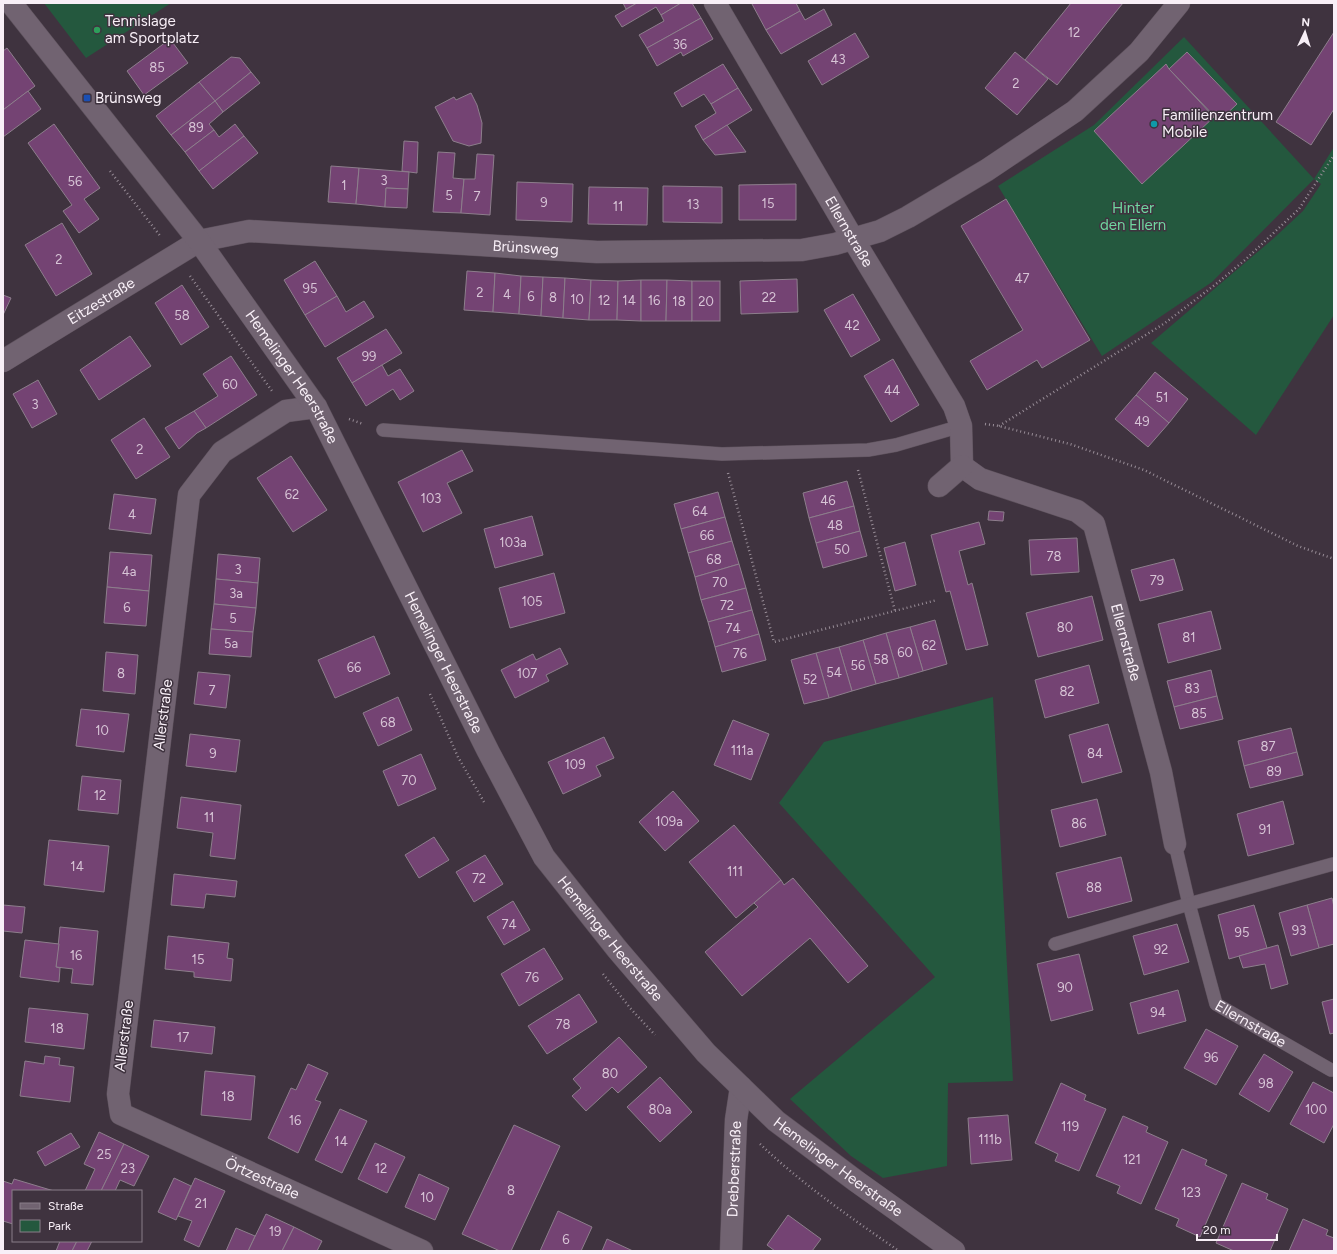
<svg xmlns="http://www.w3.org/2000/svg" width="1337" height="1254" viewBox="0 0 1337 1254" font-family="Figtree,sans-serif">
  <style>
    .green { fill: #24583e }
    .building { fill: #744373; stroke: #8d7e8c }
    .lines { fill: none; stroke-linecap: round; stroke-linejoin: round }
    .service-casing { stroke: #5d515c; stroke-width: 14 }
    .minor-casing { stroke: #5d515c; stroke-width: 23 }
    .secondary-casing { stroke: #5d515c; stroke-width: 23 }
    .path { stroke: #988d97; stroke-width: 2.5; stroke-dasharray: 1 3; stroke-linecap: butt }
    .service { stroke: #716371; stroke-width: 13 }
    .minor { stroke: #716371; stroke-width: 22 }
    .secondary { stroke: #716371; stroke-width: 22 }
    .leisure-dot { fill: #2e9e5b; stroke: #3f333f; stroke-width: 1.5 }
    .transit-dot { fill: #1a4fb4; stroke: #3f333f; stroke-width: 1.5 }
    .culture-dot { fill: #0f9aa8; stroke: #3f333f; stroke-width: 1.5 }
    .labels { text-anchor: middle; dominant-baseline: central; stroke-width: 3; stroke-linejoin: round; paint-order: stroke }
    .number-label { font-size: 13px; fill: #d7c4d6 }
    .poi-label { font-size: 15px; fill: #f8eff7; stroke: #3f333f; text-anchor: start }
    .park-label { font-size: 15px; fill: #6fd7a0; stroke: #3f333f }
    .street-label { font-size: 15px; fill: #f8eff7; stroke: #3f333f }
  </style>
  <rect width="100%" height="100%" fill="#3f333f"/>
  <!-- green -->
  <g class="green">
    <polygon points="44,3 171,3 86,58"/>
    <polygon points="1184,37 1314,179 1334,147 1334,315 1256,435 1151,343 1274,238 1303,211 1321,184 1314,179 1212,282 1102,356 998,186 1094,125"/>
    <polygon points="993,697 1013,1081 948,1083 947,1166 883,1178 851,1156 790,1099 935,977 779,803 824,742"/>
  </g>
  <!-- building -->
  <g class="building">
    <polygon points="623,3 637,3 626,9"/>
    <polygon points="637,3 681,3 661,15 656,7 622,27 615,16"/>
    <polygon points="681,3 692,3 701,18 647,48 639,35 664,21 661,15"/>
    <polygon points="753,3 796,3 800,11 766,30 752,4"/>
    <polygon points="1071,3 1123,3 1057,85 1025,60"/>
    <polygon points="824,9 832,25 781,54 766,30 800,11 805,20"/>
    <polygon points="701,18 713,39 683,56 681,52 657,66 647,48"/>
    <polygon points="1334,32 1334,109 1311,145 1276,122"/>
    <polygon points="855,33 869,57 822,85 808,61"/>
    <polygon points="170,39 188,63 144,95 127,71"/>
    <polygon points="7,48 35,86 3,110 3,51"/>
    <polygon points="1015,52 1048,79 1017,115 985,88"/>
    <polygon points="1187,52 1237,104 1219,121 1169,69"/>
    <polygon points="231,57 240,58 251,72 215,101 199,82"/>
    <polygon points="723,64 738,88 711,104 704,94 682,107 674,93"/>
    <polygon points="1166,64 1169,69 1214,117 1142,184 1094,131"/>
    <polygon points="251,72 260,83 223,112 215,101"/>
    <polygon points="199,82 215,101 171,135 156,116"/>
    <polygon points="738,88 752,110 703,140 695,126 716,113 711,104"/>
    <polygon points="28,91 41,109 3,137 3,110"/>
    <polygon points="471,93 477,105 482,123 481,143 469,146 453,141 435,107 454,97 456,100"/>
    <polygon points="215,101 223,112 209,124 214,130 185,152 171,135"/>
    <polygon points="54,124 100,188 84,199 99,219 79,233 63,211 72,205 28,143"/>
    <polygon points="235,124 244,136 199,171 185,152 214,130 219,137"/>
    <polygon points="727,125 746,152 715,155 703,140"/>
    <polygon points="244,136 258,153 213,189 199,171"/>
    <polygon points="404,141 418,142 417,173 402,171"/>
    <polygon points="438,152 455,153 453,178 464,179 461,213 433,212"/>
    <polygon points="477,154 494,155 490,215 461,213 464,179 475,179"/>
    <polygon points="331,166 359,168 356,204 328,202"/>
    <polygon points="359,168 409,172 408,189 386,188 385,207 356,204"/>
    <polygon points="517,182 573,184 572,222 516,220"/>
    <polygon points="796,184 796,220 739,220 739,185"/>
    <polygon points="663,186 722,187 722,223 663,222"/>
    <polygon points="589,187 648,188 647,225 588,224"/>
    <polygon points="386,188 408,189 407,208 385,207"/>
    <polygon points="1006,199 1090,340 1042,368 1037,360 987,390 970,361 1023,330 961,226"/>
    <polygon points="62,223 92,274 56,296 25,245"/>
    <polygon points="315,261 337,296 305,315 284,280"/>
    <polygon points="467,271 495,273 493,312 464,310"/>
    <polygon points="495,273 521,276 519,314 493,312"/>
    <polygon points="521,276 543,277 541,316 519,314"/>
    <polygon points="543,277 565,278 563,318 541,316"/>
    <polygon points="565,278 591,280 589,320 563,318"/>
    <polygon points="797,279 798,312 741,314 740,281"/>
    <polygon points="591,280 618,281 617,320 589,320"/>
    <polygon points="641,280 641,321 617,320 618,281"/>
    <polygon points="641,280 667,280 666,321 641,321"/>
    <polygon points="667,280 692,281 692,321 666,321"/>
    <rect x="692" y="281" width="28" height="40"/>
    <polygon points="182,285 209,327 181,345 155,303"/>
    <polygon points="853,294 880,340 851,357 824,310"/>
    <polygon points="3,295 11,298 3,315"/>
    <polygon points="337,296 346,312 364,301 374,317 325,347 305,315"/>
    <polygon points="386,329 402,353 352,383 337,358"/>
    <polygon points="130,336 151,366 99,400 80,370"/>
    <polygon points="231,356 257,395 206,428 194,411 218,396 203,374"/>
    <polygon points="893,359 919,405 891,422 864,376"/>
    <polygon points="382,365 388,376 400,369 414,391 400,400 393,389 366,406 352,383"/>
    <polygon points="1155,372 1188,399 1169,423 1136,395"/>
    <polygon points="38,380 57,414 32,428 13,394"/>
    <polygon points="1136,395 1169,423 1148,447 1115,419"/>
    <polygon points="194,411 206,428 197,433 179,449 165,428"/>
    <polygon points="144,418 170,457 136,479 111,440"/>
    <polygon points="462,450 473,471 447,483 462,513 423,532 398,482"/>
    <polygon points="291,456 327,510 293,532 257,478"/>
    <polygon points="847,481 854,506 809,518 803,493"/>
    <polygon points="718,492 725,517 681,529 674,504"/>
    <polygon points="114,494 156,499 151,534 109,529"/>
    <polygon points="854,506 860,531 816,543 809,518"/>
    <polygon points="989,511 1004,512 1003,521 988,520"/>
    <polygon points="532,516 543,555 495,568 484,529"/>
    <polygon points="725,517 732,541 688,553 681,529"/>
    <polygon points="979,522 985,544 959,551 968,585 972,583 988,645 966,650 950,591 946,592 931,535"/>
    <polygon points="860,531 867,556 823,568 816,543"/>
    <polygon points="1077,538 1079,572 1031,575 1029,540"/>
    <polygon points="732,541 739,564 695,577 688,553"/>
    <polygon points="905,542 916,585 895,591 884,548"/>
    <polygon points="110,552 152,555 149,591 107,587"/>
    <polygon points="218,554 260,558 258,583 216,579"/>
    <polygon points="1174,559 1183,590 1140,601 1131,570"/>
    <polygon points="739,564 746,588 701,600 695,577"/>
    <polygon points="554,573 565,613 510,628 499,588"/>
    <polygon points="216,579 258,583 256,608 214,604"/>
    <polygon points="107,587 149,591 146,626 104,623"/>
    <polygon points="746,588 752,610 708,622 701,600"/>
    <polygon points="1092,596 1103,640 1038,657 1026,613"/>
    <polygon points="214,604 256,608 253,632 211,629"/>
    <polygon points="752,610 759,634 715,647 708,622"/>
    <polygon points="1211,611 1221,649 1168,663 1158,624"/>
    <polygon points="935,620 947,664 923,671 910,627"/>
    <polygon points="910,627 923,671 899,678 886,633"/>
    <polygon points="211,629 253,632 251,657 209,654"/>
    <polygon points="886,633 899,678 876,684 863,640"/>
    <polygon points="759,634 766,660 722,672 715,647"/>
    <polygon points="374,636 390,674 335,698 318,660"/>
    <polygon points="863,640 876,684 852,691 839,647"/>
    <polygon points="839,647 852,691 829,698 816,653"/>
    <polygon points="560,648 568,664 546,675 549,681 515,698 501,670 533,654 536,660"/>
    <polygon points="106,652 138,655 135,694 103,691"/>
    <polygon points="816,653 829,698 804,704 791,660"/>
    <polygon points="1089,665 1099,703 1045,718 1035,680"/>
    <polygon points="1211,670 1217,696 1174,707 1167,681"/>
    <polygon points="198,672 230,675 226,708 194,704"/>
    <polygon points="1217,696 1223,719 1180,729 1174,707"/>
    <polygon points="398,697 412,730 378,746 363,713"/>
    <polygon points="81,709 129,714 124,752 76,746"/>
    <polygon points="733,720 769,734 751,780 714,765"/>
    <polygon points="1108,724 1122,772 1082,783 1069,735"/>
    <polygon points="1291,728 1297,752 1244,766 1238,741"/>
    <polygon points="190,734 240,740 236,772 186,766"/>
    <polygon points="604,737 614,758 596,766 601,776 563,794 548,762"/>
    <polygon points="1297,752 1303,775 1250,788 1244,766"/>
    <polygon points="421,754 436,789 398,806 383,771"/>
    <polygon points="82,776 121,780 118,814 78,810"/>
    <polygon points="673,791 699,821 665,851 639,822"/>
    <polygon points="181,797 241,805 235,859 210,856 213,833 177,828"/>
    <polygon points="1097,799 1106,835 1060,847 1051,810"/>
    <polygon points="1283,801 1294,844 1248,856 1237,814"/>
    <polygon points="734,825 781,880 736,918 689,862"/>
    <polygon points="434,837 449,860 419,878 405,855"/>
    <polygon points="49,840 109,846 104,892 44,885"/>
    <polygon points="485,855 503,884 474,902 456,872"/>
    <polygon points="1121,857 1132,901 1068,918 1056,873"/>
    <polygon points="174,874 237,881 235,897 206,894 204,908 171,905"/>
    <polygon points="793,878 868,966 848,983 810,938 742,996 705,952 758,907 754,903 781,880 784,885"/>
    <polygon points="1332,898 1334,907 1334,944 1319,948 1307,905"/>
    <polygon points="513,901 530,930 504,945 487,917"/>
    <polygon points="3,905 25,907 22,933 3,931"/>
    <polygon points="1254,905 1267,948 1229,959 1218,915"/>
    <polygon points="1307,905 1319,948 1291,956 1279,913"/>
    <polygon points="1177,924 1189,962 1144,975 1133,936"/>
    <polygon points="60,927 98,931 93,985 71,983 73,969 56,967"/>
    <polygon points="168,936 229,943 227,958 233,959 231,981 194,977 194,972 165,969"/>
    <polygon points="25,940 59,944 56,967 60,968 59,982 20,977"/>
    <polygon points="1278,945 1288,984 1271,989 1265,964 1243,968 1239,956"/>
    <polygon points="544,948 563,979 519,1006 501,974"/>
    <polygon points="1079,954 1093,1010 1051,1021 1037,964"/>
    <polygon points="1178,990 1186,1021 1138,1034 1130,1003"/>
    <polygon points="579,994 597,1022 547,1054 528,1026"/>
    <polygon points="1334,999 1334,1033 1330,1034 1322,1002"/>
    <polygon points="29,1008 88,1014 84,1049 25,1042"/>
    <polygon points="154,1020 215,1027 212,1054 151,1047"/>
    <polygon points="1206,1029 1238,1046 1216,1085 1184,1068"/>
    <polygon points="619,1037 647,1067 618,1093 612,1087 586,1111 572,1096 581,1088 573,1079"/>
    <polygon points="1264,1054 1293,1072 1269,1112 1239,1094"/>
    <polygon points="45,1056 60,1058 59,1065 74,1067 70,1102 20,1096 25,1061 44,1064"/>
    <polygon points="308,1064 328,1073 315,1100 321,1102 298,1153 268,1138 291,1088 296,1090"/>
    <polygon points="205,1071 255,1076 251,1120 201,1115"/>
    <polygon points="660,1077 692,1112 660,1142 627,1107"/>
    <polygon points="1313,1082 1334,1093 1334,1124 1324,1143 1290,1124"/>
    <polygon points="1061,1083 1086,1095 1084,1100 1106,1109 1079,1171 1055,1161 1058,1154 1035,1143"/>
    <polygon points="340,1109 367,1121 342,1173 315,1160"/>
    <polygon points="1008,1115 1012,1160 971,1164 968,1118"/>
    <polygon points="1123,1116 1148,1127 1146,1132 1168,1142 1141,1204 1117,1193 1120,1186 1096,1176"/>
    <polygon points="514,1125 560,1146 511,1251 500,1251 462,1234"/>
    <polygon points="99,1132 124,1144 101,1191 85,1191 95,1169 84,1164"/>
    <polygon points="71,1133 80,1147 45,1166 37,1152"/>
    <polygon points="375,1143 405,1157 387,1193 358,1179"/>
    <polygon points="124,1144 149,1156 134,1186 120,1180 115,1191 101,1191"/>
    <polygon points="1182,1149 1207,1160 1205,1165 1227,1175 1200,1237 1176,1226 1179,1219 1155,1209"/>
    <polygon points="419,1174 449,1188 435,1220 405,1207"/>
    <polygon points="174,1178 191,1186 176,1220 158,1212"/>
    <polygon points="195,1178 225,1191 199,1247 184,1240 192,1221 178,1216"/>
    <polygon points="14,1179 54,1191 13,1191 13,1224 3,1221 3,1181 12,1184"/>
    <polygon points="1242,1183 1268,1194 1266,1199 1288,1209 1270,1251 1234,1251 1216,1243"/>
    <polygon points="558,1211 592,1227 581,1251 540,1251"/>
    <polygon points="266,1214 294,1227 282,1251 248,1251"/>
    <polygon points="788,1215 821,1239 812,1251 775,1251 767,1245"/>
    <polygon points="1303,1219 1328,1230 1326,1235 1334,1238 1334,1251 1289,1251"/>
    <polygon points="294,1227 322,1241 317,1251 282,1251"/>
    <polygon points="236,1228 255,1236 248,1251 226,1251"/>
    <polygon points="607,1239 633,1251 602,1251"/>
    <polygon points="60,1241 77,1241 72,1251 56,1251"/>
    <polygon points="77,1241 92,1241 87,1251 72,1251"/>
  </g>
  <g class="lines">
    <defs>
      <g id="service">
        <polyline points="383,430 722,454 868,450 896,445 961,426"/>
        <path id="s1" d="M1175,844L1189,904L1216,1004L1331,1070H1334"/>
        <polyline points="1055,944 1189,904 1333,864"/>
      </g>
      <g id="minor">
        <path id="s2" d="M715,3L853,239L954,406L961,426L962,466L980,479L1077,511L1094,524L1161,772L1175,844"/>
        <path id="s3" d="M3,361L199,241L249,231L597,252L802,250L835,244L880,231L908,217L987,170L1075,111L1139,52L1179,3"/>
        <path id="s4" d="M316,407L286,411L222,452L189,495L118,1094L121,1114L422,1251"/>
        <polyline points="939,486 962,466"/>
        <path id="s5" d="M731,1251L736,1120L741,1087"/>
      </g>
      <g id="secondary">
        <path id="s6" d="M11,3L199,241L316,407L488,751L544,857L617,949L706,1053L776,1121L856,1181L954,1251"/>
      </g>
    </defs>
    <!-- service casing -->
    <use href="#service" class="service-casing"/>
    <!-- minor casing -->
    <use href="#minor" class="minor-casing"/>
    <!-- secondary casing -->
    <use href="#secondary" class="secondary-casing"/>
    <!-- path -->
    <g class="path">
      <polyline points="110,171 161,237"/>
      <polyline points="190,276 272,391"/>
      <polyline points="349,419 363,424"/>
      <polyline points="985,424 999,426 1070,444 1144,470 1298,546 1334,559"/>
      <polyline points="999,426 1165,323 1216,284 1245,260 1299,209 1334,155"/>
      <polyline points="858,470 895,611"/>
      <polyline points="728,473 774,642 937,600"/>
      <polyline points="430,694 458,757 484,802"/>
      <polyline points="603,974 631,1009 655,1035"/>
      <path d="M760,1144C802,1184 851,1218 899,1251"/>
    </g>
    <!-- service -->
    <use href="#service" class="service"/>
    <!-- minor -->
    <use href="#minor" class="minor"/>
    <!-- secondary -->
    <use href="#secondary" class="secondary"/>
  </g>
  <!-- markers -->
  <circle class="leisure-dot" cx="97" cy="30" r="4"/>
  <rect class="transit-dot" x="83" y="94" width="8" height="8" rx="2"/>
  <circle class="culture-dot" cx="1154" cy="124" r="4"/>
  <g class="labels">
    <!-- number labels -->
    <g class="number-label">
      <text x="1074" y="32">12</text>
      <text x="680" y="44">36</text>
      <text x="838" y="59">43</text>
      <text x="157" y="67">85</text>
      <text x="1016" y="83">2</text>
      <text x="196" y="127">89</text>
      <text x="384" y="180">3</text>
      <text x="75" y="181">56</text>
      <text x="344" y="185">1</text>
      <text x="449" y="195">5</text>
      <text x="477" y="196">7</text>
      <text x="544" y="202">9</text>
      <text x="768" y="203">15</text>
      <text x="693" y="204">13</text>
      <text x="618" y="206">11</text>
      <text x="59" y="259">2</text>
      <text x="1022" y="278">47</text>
      <text x="310" y="288">95</text>
      <text x="480" y="292">2</text>
      <text x="507" y="294">4</text>
      <text x="531" y="296">6</text>
      <text x="553" y="297">8</text>
      <text x="769" y="297">22</text>
      <text x="577" y="299">10</text>
      <text x="604" y="300">12</text>
      <text x="629" y="300">14</text>
      <text x="654" y="300">16</text>
      <text x="679" y="301">18</text>
      <text x="706" y="301">20</text>
      <text x="182" y="315">58</text>
      <text x="852" y="325">42</text>
      <text x="369" y="356">99</text>
      <text x="230" y="384">60</text>
      <text x="892" y="390">44</text>
      <text x="1162" y="397">51</text>
      <text x="35" y="404">3</text>
      <text x="1142" y="421">49</text>
      <text x="140" y="449">2</text>
      <text x="292" y="494">62</text>
      <text x="431" y="498">103</text>
      <text x="828" y="500">46</text>
      <text x="700" y="511">64</text>
      <text x="132" y="514">4</text>
      <text x="835" y="525">48</text>
      <text x="707" y="535">66</text>
      <text x="513" y="542">103a</text>
      <text x="842" y="549">50</text>
      <text x="1054" y="556">78</text>
      <text x="714" y="559">68</text>
      <text x="238" y="569">3</text>
      <text x="129" y="571">4a</text>
      <text x="1157" y="580">79</text>
      <text x="720" y="582">70</text>
      <text x="236" y="593">3a</text>
      <text x="532" y="601">105</text>
      <text x="727" y="605">72</text>
      <text x="127" y="607">6</text>
      <text x="233" y="618">5</text>
      <text x="1065" y="627">80</text>
      <text x="733" y="628">74</text>
      <text x="1189" y="637">81</text>
      <text x="231" y="643">5a</text>
      <text x="929" y="645">62</text>
      <text x="905" y="652">60</text>
      <text x="740" y="653">76</text>
      <text x="881" y="659">58</text>
      <text x="858" y="665">56</text>
      <text x="354" y="667">66</text>
      <text x="834" y="672">54</text>
      <text x="121" y="673">8</text>
      <text x="527" y="673">107</text>
      <text x="810" y="679">52</text>
      <text x="1192" y="688">83</text>
      <text x="212" y="690">7</text>
      <text x="1067" y="691">82</text>
      <text x="1199" y="713">85</text>
      <text x="388" y="722">68</text>
      <text x="102" y="730">10</text>
      <text x="1268" y="746">87</text>
      <text x="742" y="750">111a</text>
      <text x="213" y="753">9</text>
      <text x="1095" y="753">84</text>
      <text x="575" y="764">109</text>
      <text x="1274" y="771">89</text>
      <text x="409" y="780">70</text>
      <text x="100" y="795">12</text>
      <text x="209" y="817">11</text>
      <text x="669" y="821">109a</text>
      <text x="1079" y="823">86</text>
      <text x="1265" y="829">91</text>
      <text x="77" y="866">14</text>
      <text x="735" y="871">111</text>
      <text x="479" y="878">72</text>
      <text x="1094" y="887">88</text>
      <text x="509" y="924">74</text>
      <text x="1299" y="930">93</text>
      <text x="1242" y="932">95</text>
      <text x="1161" y="949">92</text>
      <text x="76" y="955">16</text>
      <text x="198" y="959">15</text>
      <text x="532" y="977">76</text>
      <text x="1065" y="987">90</text>
      <text x="1158" y="1012">94</text>
      <text x="563" y="1024">78</text>
      <text x="57" y="1028">18</text>
      <text x="183" y="1037">17</text>
      <text x="1211" y="1057">96</text>
      <text x="610" y="1073">80</text>
      <text x="1266" y="1083">98</text>
      <text x="228" y="1096">18</text>
      <text x="660" y="1109">80a</text>
      <text x="1316" y="1109">100</text>
      <text x="295" y="1120">16</text>
      <text x="1070" y="1126">119</text>
      <text x="990" y="1139">111b</text>
      <text x="341" y="1141">14</text>
      <text x="104" y="1154">25</text>
      <text x="1132" y="1159">121</text>
      <text x="128" y="1168">23</text>
      <text x="381" y="1168">12</text>
      <text x="511" y="1190">8</text>
      <text x="1191" y="1192">123</text>
      <text x="427" y="1197">10</text>
      <text x="201" y="1203">21</text>
      <text x="275" y="1231">19</text>
      <text x="566" y="1239">6</text>
    </g>
    <!-- poi labels -->
    <g class="poi-label">
      <text x="105" y="21">Tennislage<tspan x="105" dy="17">am Sportplatz</tspan></text>
      <text x="95" y="98">Brünsweg</text>
      <text x="1162" y="115">Familienzentrum<tspan x="1162" dy="17">Mobile</tspan></text>
    </g>
    <!-- park labels -->
    <g class="park-label">
      <text x="1133" y="208">Hinter<tspan x="1133" dy="17">den Ellern</tspan></text>
    </g>
    <!-- street labels -->
    <g class="street-label">
      <text stroke="none"><textPath href="#s2" startOffset="265">Ellernstraße</textPath></text>
      <text stroke="none"><textPath href="#s3" startOffset="558">Brünsweg</textPath></text>
      <text stroke="none"><textPath href="#s3" startOffset="115">Eitzestraße</textPath></text>
      <text stroke="none"><textPath href="#s6" startOffset="468">Hemelinger Heerstraße</textPath></text>
      <text stroke="none"><textPath href="#s2" startOffset="798">Ellernstraße</textPath></text>
      <text stroke="none"><textPath href="#s6" startOffset="792">Hemelinger Heerstraße</textPath></text>
      <text transform="translate(163 715) rotate(-83)">Allerstraße</text>
      <text stroke="none"><textPath href="#s6" startOffset="1116">Hemelinger Heerstraße</textPath></text>
      <text stroke="none"><textPath href="#s1" startOffset="205">Ellernstraße</textPath></text>
      <text transform="translate(124 1036) rotate(-83)">Allerstraße</text>
      <text stroke="none"><textPath href="#s6" startOffset="1440">Hemelinger Heerstraße</textPath></text>
      <text stroke="none"><textPath href="#s5" startOffset="82">Drebberstraße</textPath></text>
      <text stroke="none"><textPath href="#s4" startOffset="939">Örtzestraße</textPath></text>
    </g>
  </g>
  <!-- border -->
  <rect width="1337" height="1254" fill="none" stroke="#f8eff7" stroke-width="8"/>
  <!-- legend -->
  <rect x="12" y="1190" width="130" height="52" fill="#3f333f" stroke="#897e89"/>
  <rect x="20" y="1203" width="20" height="6" fill="#716371" stroke="#897e89"/>
  <text x="48" y="1210" font-size="12" fill="#f8eff7">Straße</text>
  <rect x="20" y="1220" width="20" height="12" fill="#24583e" stroke="#897e89"/>
  <text x="48" y="1230" font-size="12" fill="#f8eff7">Park</text>
  <!-- north arrow -->
  <g transform="translate(1305 32) rotate(4)" stroke="#3f333f" stroke-width="3" paint-order="stroke">
  <path d="M0-3L7 15L0 10L-7 15Z" fill="#f8eff7"/>
  <text y="-6" font-size="11" font-weight="bold" text-anchor="middle" fill="#f8eff7">N</text>
  </g>
  <!-- scale -->
  <path d="M1197 1234v6h80v-6" fill="none" stroke="#f8eff7" stroke-width="2"/>
  <text x="1203" y="1234" font-size="12" fill="#f8eff7" stroke="#3f333f" stroke-width="3" paint-order="stroke">20 m</text>
</svg>
